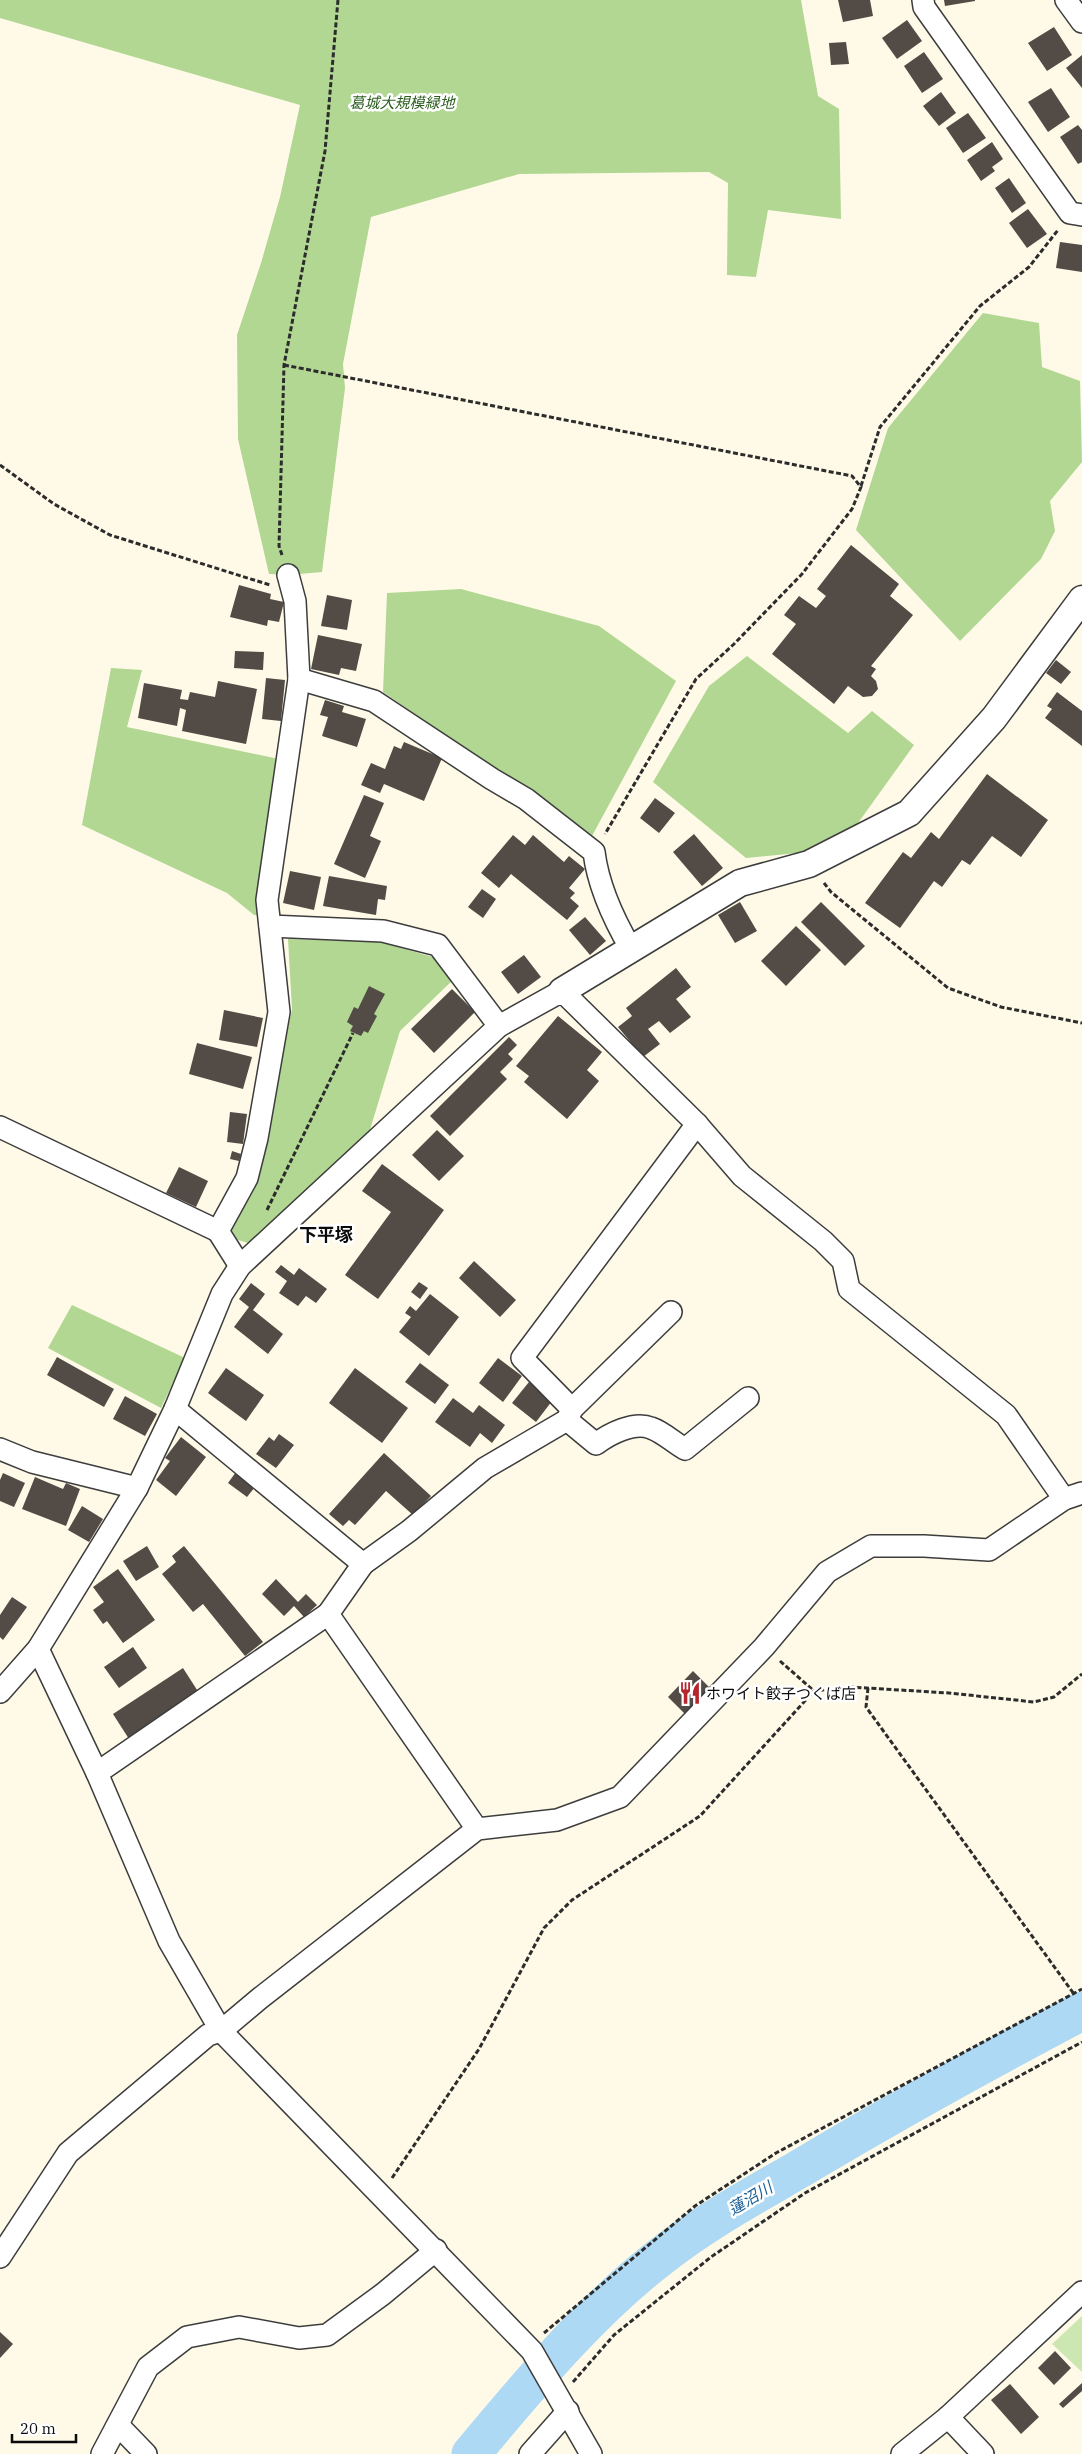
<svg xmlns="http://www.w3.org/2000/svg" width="1082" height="2454" viewBox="0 0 1082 2454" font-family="'IBM Plex Serif','Noto Sans JP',serif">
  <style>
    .green { fill: #cde7b3 }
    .forest { fill: #b1d792 }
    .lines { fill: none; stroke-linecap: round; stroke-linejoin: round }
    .river { stroke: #add9f4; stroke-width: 39 }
    .building { fill: #524b46 }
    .minor-casing { stroke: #3d3d3d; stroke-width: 24 }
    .tertiary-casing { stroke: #3d3d3d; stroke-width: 29 }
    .path { stroke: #2c2c2c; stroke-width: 3; stroke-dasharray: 5 2.5; stroke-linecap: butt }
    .minor { stroke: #fff; stroke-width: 21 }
    .tertiary { stroke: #fff; stroke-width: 26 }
    .labels { text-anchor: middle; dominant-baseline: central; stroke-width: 5; stroke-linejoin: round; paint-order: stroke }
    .park-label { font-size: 15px; font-style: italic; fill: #2a5e1d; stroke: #fff }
    .poi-label { font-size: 15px; fill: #0a0a0a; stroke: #fff; text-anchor: start }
    .water-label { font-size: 16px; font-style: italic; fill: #185e97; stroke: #fff }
    .quarter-label { font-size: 18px; font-weight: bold; fill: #0a0a0a; stroke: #fff }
  </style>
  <rect width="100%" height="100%" fill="#fffae7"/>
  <!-- green -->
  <polygon class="green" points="1082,2316 1082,2372 1052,2344"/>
  <!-- forest -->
  <g class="forest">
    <polygon points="0,0 801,0 818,96 839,109 841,219 768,210 756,277 727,275 728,183 709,172 519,174 371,217 343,364 345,388 322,572 288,575 269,574 238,439 237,335 261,263 280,197 300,105 0,18"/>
    <polygon points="983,313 1039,323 1042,367 1080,381 1082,462 1050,501 1055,531 1041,559 960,641 856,530 888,428"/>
    <polygon points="461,589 599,626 676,681 592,836 383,692 387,593"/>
    <polygon points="747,656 848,733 872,711 914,745 853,830 817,851 746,858 653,782 709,686"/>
    <polygon points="111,668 142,670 127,727 279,759 262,915 254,915 227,893 82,825"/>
    <polygon points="288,939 380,942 436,958 455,978 400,1031 369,1133 255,1245 238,1240 230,1227 257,1177 292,1009"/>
    <polygon points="72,1305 185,1358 161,1408 48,1348"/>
  </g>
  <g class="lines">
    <!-- river -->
    <path class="river" d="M471,2454C529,2385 588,2313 659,2258C703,2223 753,2196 801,2168C893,2113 987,2061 1082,2011"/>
  </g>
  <!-- building -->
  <g class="building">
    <polygon points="838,0 870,0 873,16 843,22"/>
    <polygon points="944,0 975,0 975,1 945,6"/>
    <polygon points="907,20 922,41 897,59 882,38"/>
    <polygon points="1054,27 1072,55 1047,71 1028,43"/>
    <polygon points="846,42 849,64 831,65 829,43"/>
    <polygon points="924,52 943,79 922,93 904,66"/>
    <polygon points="1082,55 1082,88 1066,68"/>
    <polygon points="1051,88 1070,117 1048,132 1028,102"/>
    <polygon points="941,92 956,113 939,126 923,106"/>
    <polygon points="968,113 986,138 963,153 946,128"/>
    <polygon points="1078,125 1082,130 1082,162 1078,164 1060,137"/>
    <polygon points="992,142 1003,159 992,167 995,171 981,181 967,160"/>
    <polygon points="1009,178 1026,203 1012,213 995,188"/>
    <polygon points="1028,209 1047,234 1027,248 1009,223"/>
    <polygon points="1060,242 1082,245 1082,272 1056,268"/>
    <polygon points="851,545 899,584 890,596 913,615 871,666 876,669 871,676 876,681 878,689 872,696 863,697 848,686 834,704 772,654 796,624 784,615 799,596 816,608 826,596 817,589"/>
    <polygon points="239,585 271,594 270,599 284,602 279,622 268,620 267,626 230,617"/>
    <polygon points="327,595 352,600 347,630 321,626"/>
    <polygon points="318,635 362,644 356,671 341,668 339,675 311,669"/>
    <polygon points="235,651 264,652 263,670 234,668"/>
    <polygon points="1056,660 1071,672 1061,684 1046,673"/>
    <polygon points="266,678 285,680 281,721 262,719"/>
    <polygon points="218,681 257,689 246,744 182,731 186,710 180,708 177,726 138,718 144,683 182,690 180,699 188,700 190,692 215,697"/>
    <polygon points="1057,692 1082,711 1082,746 1045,718 1052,709 1047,706"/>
    <polygon points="325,700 344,706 342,712 366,719 357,747 322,736 328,717 320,715"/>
    <polygon points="404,742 442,758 424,801 384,784 380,793 361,785 371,763 385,769 394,746 401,749"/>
    <polygon points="987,774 1048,820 1021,857 992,836 970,865 962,860 942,887 934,881 900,928 865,903 903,852 911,858 931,832 939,839"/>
    <polygon points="364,795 384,803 370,836 381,841 365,878 334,864"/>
    <polygon points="655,798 675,813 659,833 640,818"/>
    <polygon points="694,834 723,868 702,886 673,852"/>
    <polygon points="513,835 525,845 533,835 564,862 569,856 585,869 569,888 575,893 570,898 579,906 567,920 511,874 499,888 481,873"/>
    <polygon points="290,871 321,877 314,910 283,903"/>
    <polygon points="329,876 387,886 385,900 378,899 376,915 323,906"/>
    <polygon points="482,889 496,899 483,918 468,907"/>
    <polygon points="740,902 757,931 735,943 718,915"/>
    <polygon points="821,902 865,946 845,966 801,922"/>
    <polygon points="585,917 606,941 590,955 569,930"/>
    <polygon points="796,926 821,950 786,986 761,961"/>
    <polygon points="524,955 541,977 518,994 501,972"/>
    <polygon points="676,968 691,987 676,999 691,1017 670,1033 659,1021 648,1029 660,1044 643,1057 618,1027 632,1016 626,1008"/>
    <polygon points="369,986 385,994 374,1014 377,1016 368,1033 364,1031 361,1036 350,1031 353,1026 347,1022 354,1007 358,1009"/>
    <polygon points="452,989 475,1012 434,1053 411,1029"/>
    <polygon points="224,1010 263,1018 257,1047 219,1040"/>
    <polygon points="558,1016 602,1052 587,1070 599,1081 567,1119 524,1082 529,1076 516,1066"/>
    <polygon points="509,1037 517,1045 508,1054 513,1059 500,1072 507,1079 450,1136 430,1116"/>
    <polygon points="197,1043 252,1057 243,1089 189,1074"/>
    <polygon points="230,1112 247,1114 243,1144 227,1142"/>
    <polygon points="437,1130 464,1156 439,1181 412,1155"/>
    <polygon points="232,1151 241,1154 239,1161 230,1159"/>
    <polygon points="382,1164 444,1210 378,1299 345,1275 391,1212 362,1191"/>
    <polygon points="179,1167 208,1181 196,1207 166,1193"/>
    <polygon points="474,1261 516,1300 500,1317 459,1278"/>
    <polygon points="281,1265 294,1275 299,1268 327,1289 316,1303 306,1296 298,1306 279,1293 287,1281 275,1272"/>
    <polygon points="419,1282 428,1288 420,1299 411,1292"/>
    <polygon points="251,1283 265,1294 253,1310 283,1334 268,1354 234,1327 249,1307 239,1299"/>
    <polygon points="430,1294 459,1317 429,1356 399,1332 411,1317 405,1313 410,1306 416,1311"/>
    <polygon points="57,1357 114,1389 104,1407 47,1375"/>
    <polygon points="498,1358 522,1376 503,1402 479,1383"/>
    <polygon points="420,1363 449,1385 435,1404 405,1382"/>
    <polygon points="226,1368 264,1395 246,1421 208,1393"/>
    <polygon points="355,1368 408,1408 382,1443 329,1403"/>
    <polygon points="529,1382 552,1401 536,1422 512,1403"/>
    <polygon points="125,1396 157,1414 145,1436 113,1419"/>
    <polygon points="453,1398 473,1413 479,1405 505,1425 492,1443 480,1433 470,1447 435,1422"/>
    <polygon points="279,1434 294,1445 276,1468 256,1454 269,1437 274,1441"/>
    <polygon points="181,1437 206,1457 176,1496 156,1480 170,1461 165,1458"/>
    <polygon points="384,1453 431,1496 413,1515 386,1491 355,1525 349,1520 343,1526 329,1514"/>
    <polygon points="236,1472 255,1487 247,1497 228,1483"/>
    <polygon points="3,1473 25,1483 14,1507 0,1501 0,1480"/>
    <polygon points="35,1477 63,1489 66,1483 80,1489 66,1526 22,1509"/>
    <polygon points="82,1506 103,1519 89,1542 68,1530"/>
    <polygon points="147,1546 159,1567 136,1581 123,1561"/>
    <polygon points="184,1546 263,1642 245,1656 203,1604 193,1612 162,1574 176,1562 172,1556"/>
    <polygon points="118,1569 155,1620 123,1643 107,1621 103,1624 93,1610 104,1602 93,1587"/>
    <polygon points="276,1579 298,1602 306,1594 317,1605 304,1617 294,1606 284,1616 262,1594"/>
    <polygon points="12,1597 27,1607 3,1640 0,1637 0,1615"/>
    <polygon points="133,1647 147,1668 119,1688 104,1667"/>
    <polygon points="183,1668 199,1693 129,1739 113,1714"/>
    <polygon points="693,1671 711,1689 686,1715 668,1697"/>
    <polygon points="0,2332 13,2344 0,2358"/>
    <polygon points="1055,2351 1071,2368 1054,2385 1038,2368"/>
    <polygon points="1082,2383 1082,2391 1063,2408 1059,2404"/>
    <polygon points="1010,2384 1039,2417 1021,2434 991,2400"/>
  </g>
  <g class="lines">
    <defs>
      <g id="minor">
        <polyline points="923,0 924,7 1070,213 1082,215"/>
        <polyline points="1066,0 1082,22"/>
        <path d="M299,679L374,701L492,779L526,799L594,852C598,885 614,920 631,949"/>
        <polyline points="270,926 383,931 438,945 499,1026"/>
        <polyline points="0,1127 218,1231"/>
        <polyline points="240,1266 218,1231 247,1178 257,1138 279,1012 267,900 299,679 295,601 288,575"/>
        <polyline points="175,1409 363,1564 328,1614 477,1829"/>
        <polyline points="572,1409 671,1312"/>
        <path d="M567,1420L596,1444C609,1434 634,1421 651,1428C663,1432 674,1443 685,1449L748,1398"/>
        <polyline points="0,1449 32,1462 137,1488"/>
        <polyline points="363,1564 409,1531 485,1468 567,1420 572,1409 522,1358 697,1124"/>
        <polyline points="38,1649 97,1773 169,1941 221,2031 532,2351 591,2454"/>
        <polyline points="0,1692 38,1649 137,1488 175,1409 222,1294 240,1266 499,1026 562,991 697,1124 742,1176 823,1241 843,1261 849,1289 1006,1415 1064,1499"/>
        <polyline points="97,1773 328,1614"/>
        <polyline points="0,2257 68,2153 208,2035 221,2031 259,1999 477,1829 557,1820 620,1797 764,1647 827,1572 871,1546 924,1546 989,1550 1064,1499 1082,1493"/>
        <polyline points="948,2417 983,2454"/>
        <polyline points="118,2425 146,2454"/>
        <polyline points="102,2454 148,2367 187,2337 239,2327 299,2338 327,2335 383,2294 436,2250"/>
        <polyline points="530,2454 568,2411"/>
        <polyline points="902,2454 948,2417 1082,2292"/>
      </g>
      <polyline id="tertiary" points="562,991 740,883 809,864 909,813 994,718 1082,599"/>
    </defs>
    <!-- minor casing -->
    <use href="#minor" class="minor-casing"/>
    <!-- tertiary casing -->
    <use href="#tertiary" class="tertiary-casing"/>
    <!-- path -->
    <g class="path">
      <polyline points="284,365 852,476 861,487 852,509 802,574 734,644 696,679 605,834"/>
      <polyline points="0,465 54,504 110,535 270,585"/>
      <polyline points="861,486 880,427 980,306 1029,267 1058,230"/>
      <polyline points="282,555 279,546 284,365 325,151 338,0"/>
      <polyline points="824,883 831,892 948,988 1001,1007 1082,1023"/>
      <polyline points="267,1210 353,1033"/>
      <polyline points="780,1661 814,1691"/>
      <polyline points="868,1688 866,1707 1074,1994"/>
      <polyline points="392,2178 479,2049 544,1928 572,1900 700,1816 814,1691 850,1687 949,1693 1034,1702 1054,1697 1082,1674"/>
      <polyline points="544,2333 695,2206 776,2153 1082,1989"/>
      <polyline points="573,2382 614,2335 711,2257 805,2193 1082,2042"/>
    </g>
    <!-- minor -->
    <use href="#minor" class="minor"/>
    <!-- tertiary -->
    <use href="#tertiary" class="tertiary"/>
  </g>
  <!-- icons -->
  <defs>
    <symbol id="restaurant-bare" viewBox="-9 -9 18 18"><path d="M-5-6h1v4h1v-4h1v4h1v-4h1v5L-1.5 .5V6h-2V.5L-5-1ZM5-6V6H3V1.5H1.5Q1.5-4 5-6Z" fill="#b5262c" stroke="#fff" stroke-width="2.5" paint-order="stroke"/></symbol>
  </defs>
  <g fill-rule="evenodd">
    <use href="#restaurant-bare" x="674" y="1677" width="32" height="32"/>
  </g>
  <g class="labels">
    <!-- park labels -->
    <g class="park-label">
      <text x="402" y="102">葛城大規模緑地</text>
    </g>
    <!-- poi labels -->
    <g class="poi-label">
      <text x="706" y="1693">ホワイト餃子つくば店</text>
    </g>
    <!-- water labels -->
    <g class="water-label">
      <text transform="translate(750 2198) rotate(-31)">蓮沼川</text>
    </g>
    <!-- quarter labels -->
    <g class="quarter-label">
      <text x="326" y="1234">下平塚</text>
    </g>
  </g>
  <!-- scale -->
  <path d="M12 2434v8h64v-8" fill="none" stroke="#0a0a0a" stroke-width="2.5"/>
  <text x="20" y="2434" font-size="15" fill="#0a0a0a" stroke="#ffffff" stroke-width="4" paint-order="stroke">20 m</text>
</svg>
